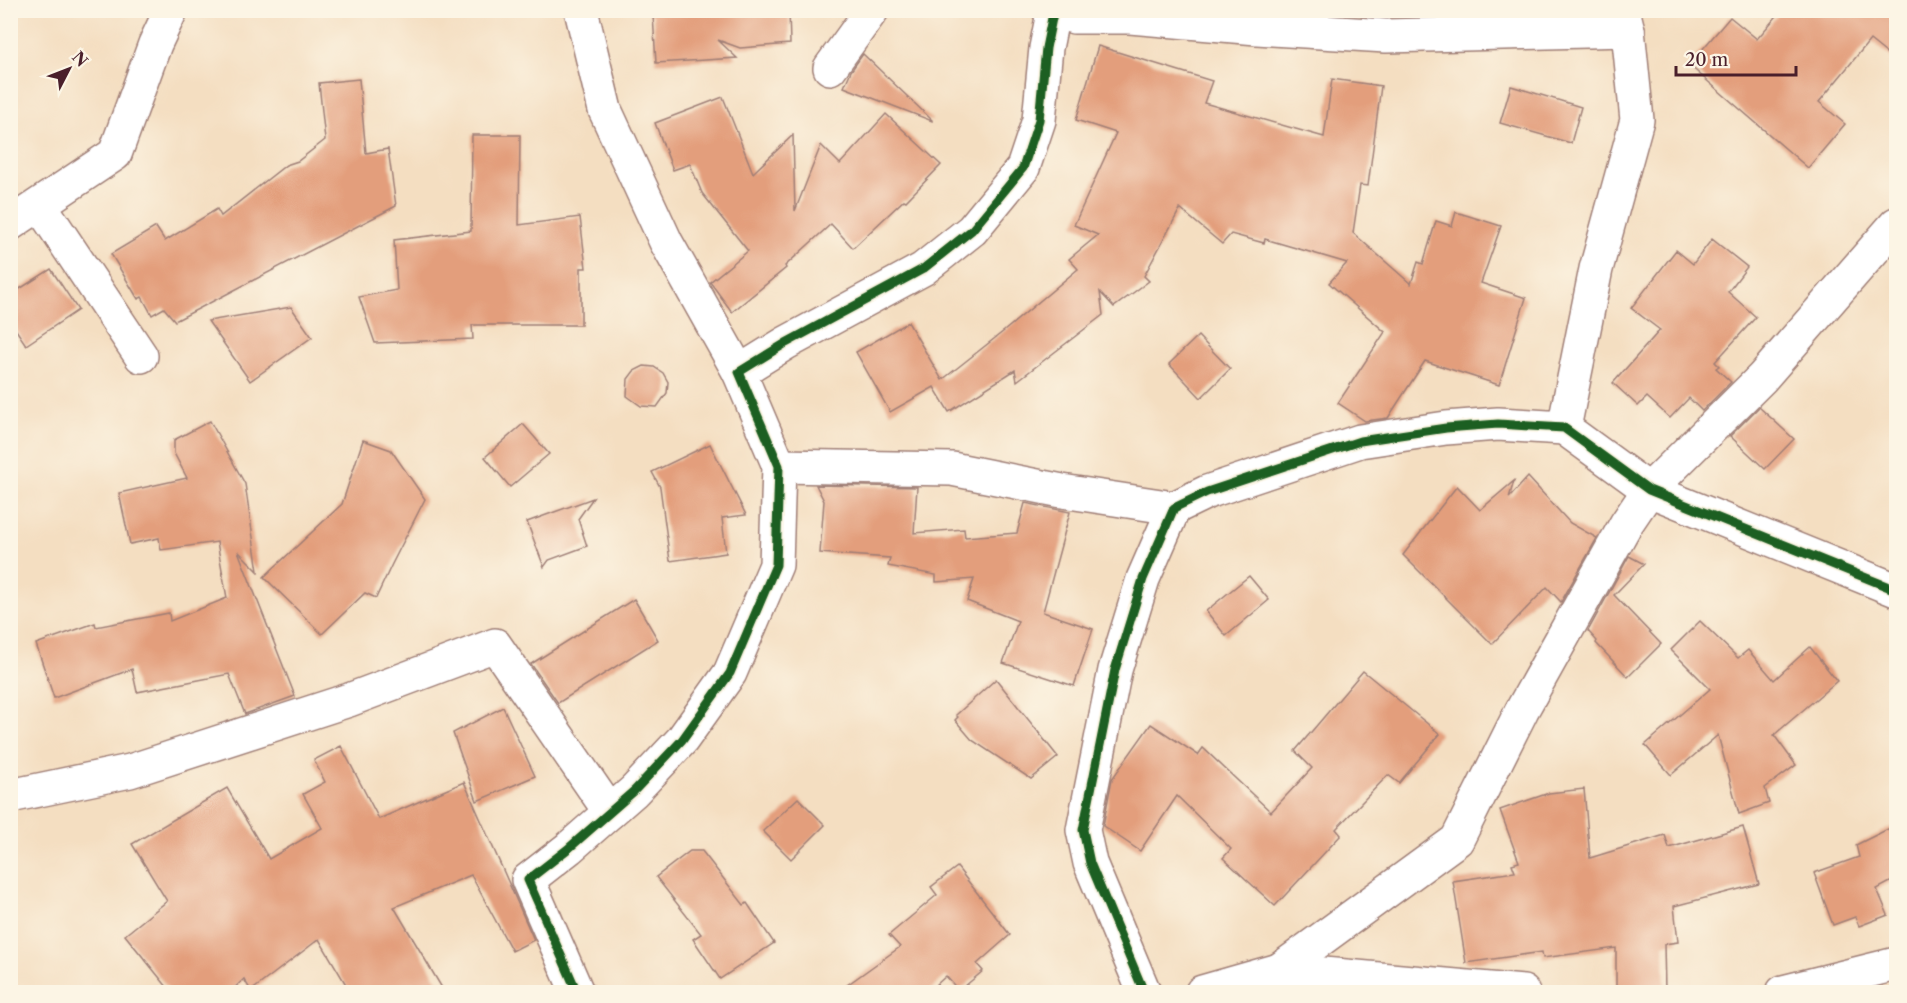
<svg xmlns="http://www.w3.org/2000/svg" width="1907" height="1003" viewBox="0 0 1907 1003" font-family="'Libre Caslon Text',serif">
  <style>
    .building { fill: #e39e7c }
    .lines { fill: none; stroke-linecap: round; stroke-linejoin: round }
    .street-casing { stroke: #9f7e76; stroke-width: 36 }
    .street { stroke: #fff; stroke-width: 33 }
    .cycleway-casing { stroke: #fcf5e5; stroke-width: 13 }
    .cycleway { stroke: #1b5e20; stroke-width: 9 }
  </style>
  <rect width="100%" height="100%" fill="#fcf5e5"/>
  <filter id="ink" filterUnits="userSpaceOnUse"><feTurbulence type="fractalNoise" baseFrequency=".0167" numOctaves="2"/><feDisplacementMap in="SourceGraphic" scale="12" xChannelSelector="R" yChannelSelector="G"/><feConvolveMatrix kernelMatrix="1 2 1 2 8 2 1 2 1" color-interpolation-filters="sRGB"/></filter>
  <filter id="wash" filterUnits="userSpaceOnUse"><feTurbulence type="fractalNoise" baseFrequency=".008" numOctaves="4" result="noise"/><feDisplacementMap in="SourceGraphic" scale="24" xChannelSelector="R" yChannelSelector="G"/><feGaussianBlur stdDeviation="1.35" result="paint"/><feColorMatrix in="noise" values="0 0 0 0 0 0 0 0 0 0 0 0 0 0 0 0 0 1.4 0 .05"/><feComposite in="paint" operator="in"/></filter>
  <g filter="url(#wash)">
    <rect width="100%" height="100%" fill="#f4dec1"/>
    <g id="blocks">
      <!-- building -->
      <g class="building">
        <polygon points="650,10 789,10 790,44 740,48 718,40 737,58 656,63 653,15 649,14"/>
        <polygon points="1782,10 1896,10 1896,61 1870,40 1819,102 1845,124 1808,168 1689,65 1730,17 1757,39"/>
        <polygon points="1098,46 1212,81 1204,103 1324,137 1332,79 1381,86 1368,186 1360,185 1353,233 1411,284 1418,262 1423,264 1436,221 1452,226 1456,212 1501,226 1481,283 1526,298 1499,385 1425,361 1388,418 1365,421 1338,403 1385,332 1329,283 1347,263 1265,239 1264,243 1231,234 1222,244 1180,209 1144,276 1149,281 1114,307 1100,292 1103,315 1017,381 1015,370 949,412 934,387 890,412 856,352 908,322 942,380 1004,331 1078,269 1069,259 1098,235 1074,225 1116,133 1076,120"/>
        <polygon points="863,54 932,120 932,121 844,87 851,71"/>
        <polygon points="359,79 366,153 388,149 396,206 175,321 164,308 152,315 142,297 138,299 111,254 156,227 165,241 217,209 221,216 286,165 298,161 325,140 319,83"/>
        <polygon points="1511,86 1581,107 1571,143 1500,123"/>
        <polygon points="723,97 753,173 793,135 795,211 821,145 840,164 886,114 941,165 906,201 904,200 853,248 831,224 785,266 786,268 732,312 710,282 748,251 702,193 690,164 673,170 655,123"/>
        <polygon points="472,135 520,135 519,225 580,217 586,268 581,268 581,325 472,325 473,339 375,343 359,297 397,290 394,240 471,231"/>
        <polygon points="1712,239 1747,267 1728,292 1756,317 1715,362 1719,366 1716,368 1731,382 1702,411 1689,398 1670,418 1647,397 1638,406 1613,383 1660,330 1631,308 1676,250 1693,264"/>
        <polygon points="51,269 78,310 26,345 10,321 10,295"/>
        <polygon points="291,307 312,337 250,381 208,321"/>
        <polygon points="1198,336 1230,369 1201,398 1169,364"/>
        <polygon points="644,366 654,367 663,373 668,382 667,393 657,407 641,406 627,396 628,379 634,371"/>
        <polygon points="1759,407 1794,439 1765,469 1730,436"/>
        <polygon points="210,421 245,484 258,571 238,551 295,696 245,714 229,674 137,692 132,669 54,698 36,644 95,623 96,627 169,613 170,621 227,598 217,542 161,550 159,538 130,544 119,493 187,478 174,453 174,440"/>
        <polygon points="523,424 549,454 510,487 485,457"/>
        <polygon points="363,440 391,450 425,499 392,564 376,598 365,593 322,634 264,577 342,504"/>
        <polygon points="710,444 746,515 722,518 726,553 670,561 660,487 652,472"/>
        <polygon points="1528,477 1570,523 1597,538 1561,602 1547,587 1492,644 1403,555 1457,486 1480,510 1514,481 1509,498"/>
        <polygon points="816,485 917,487 914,533 964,529 965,537 1017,533 1025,503 1070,512 1043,612 1093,629 1074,686 1003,663 1018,621 967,601 974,579 936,582 936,575 888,566 890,558 820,553 824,501"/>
        <polygon points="593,498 578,519 587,546 549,560 544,567 527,522"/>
        <polygon points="1629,556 1644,564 1614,595 1661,644 1628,677 1596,643 1597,641 1588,631"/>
        <polygon points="1249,576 1269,600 1226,636 1206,611"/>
        <polygon points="634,599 658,640 558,703 531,664"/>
        <polygon points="1700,621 1738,658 1748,650 1774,680 1810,647 1837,681 1774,735 1796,765 1765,788 1769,803 1739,814 1718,735 1671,775 1645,745 1710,689 1671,650"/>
        <polygon points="1363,671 1440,734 1399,783 1388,775 1336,829 1341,835 1275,906 1223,858 1231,849 1177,796 1140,851 1103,826 1112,779 1151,724 1198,755 1203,748 1271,812 1312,768 1295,751"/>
        <polygon points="996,679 1058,757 1031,779 972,740 955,720 958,717 956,715"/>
        <polygon points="503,707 535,776 477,801 453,733"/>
        <polygon points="341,746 379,819 464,782 534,940 512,951 471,875 394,907 445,993 351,993 319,939 251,991 244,979 229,993 172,993 125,935 167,901 132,844 227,788 269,859 322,828 303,794 325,782 314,760"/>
        <polygon points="1584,789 1590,858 1665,835 1669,848 1743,827 1759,884 1674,906 1678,942 1664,944 1665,991 1616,991 1616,948 1543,958 1542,952 1466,963 1453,881 1515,872 1512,864 1519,862 1500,810 1549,793"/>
        <polygon points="798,798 825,825 791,859 763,831"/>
        <polygon points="1896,825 1896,879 1877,889 1888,915 1859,926 1855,917 1833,925 1814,873 1859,857 1856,845"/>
        <polygon points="690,851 702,851 744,905 747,903 774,943 720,979 693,939 701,934 656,877"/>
        <polygon points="957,867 1010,935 977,964 983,971 959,991 946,976 927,993 836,993 900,947 889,935 937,895 931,887"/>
      </g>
    </g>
  </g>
  <g filter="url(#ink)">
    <use href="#blocks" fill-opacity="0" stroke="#9f7e76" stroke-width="1.5"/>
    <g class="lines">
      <defs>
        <g id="street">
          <polyline points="581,10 605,110 666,242 739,372"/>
          <polyline points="1049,10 1074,17 1130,17 1257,28 1386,36 1628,30"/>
          <polyline points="830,68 872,10"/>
          <polyline points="40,205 141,356"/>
          <polyline points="10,224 115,154 155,44 171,10"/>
          <polyline points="1564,428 1596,269 1637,120 1628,30 1623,10"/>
          <polyline points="779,466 952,469 1062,491 1174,508"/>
          <polyline points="10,796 130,771 349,700 495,645 610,812"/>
          <polyline points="1279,970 1457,840 1522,710 1626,524 1649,490 1762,378 1896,224"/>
          <polyline points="577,992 528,880 569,848 634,791 682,740 730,673 776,565 779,466 739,372 786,343 923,269 972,230 1023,168 1039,120 1046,48 1053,13"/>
          <polyline points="1144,992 1090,863 1083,830 1115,670 1143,579 1174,508 1207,492 1360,441 1446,428 1498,424 1564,428 1649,490 1896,590"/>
          <polyline points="1202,992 1279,970 1523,992"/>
          <polyline points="1783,992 1896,964"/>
        </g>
      </defs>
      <!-- street casing -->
      <use href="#street" class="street-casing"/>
      <!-- street -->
      <use href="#street" class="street"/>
      <defs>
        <g id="cycleway">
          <polyline points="577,992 528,880 569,848 634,791 682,740 730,673 776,565 779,466 739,372 786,343 923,269 972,230 1023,168 1039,120 1046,48 1053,13"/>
          <polyline points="1144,992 1090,863 1083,830 1115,670 1143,579 1174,508 1207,492 1360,441 1446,428 1498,424 1564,428 1649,490 1896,590"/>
        </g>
      </defs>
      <!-- cycleway casing -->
      <use href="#cycleway" class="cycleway-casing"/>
      <!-- cycleway -->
      <use href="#cycleway" class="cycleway"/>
    </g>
  </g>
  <!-- margin -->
  <rect width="1907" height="1003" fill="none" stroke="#fcf5e5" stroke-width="36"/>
  <!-- north arrow -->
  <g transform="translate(69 69) rotate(48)" stroke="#fcf5e5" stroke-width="4.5" paint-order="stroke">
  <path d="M0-4.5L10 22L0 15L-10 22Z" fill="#4a1f2b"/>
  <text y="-9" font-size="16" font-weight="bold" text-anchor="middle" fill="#4a1f2b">N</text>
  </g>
  <!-- scale -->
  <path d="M1676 66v9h120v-9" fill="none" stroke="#4a1f2b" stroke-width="3"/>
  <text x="1685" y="66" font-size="18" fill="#4a1f2b" stroke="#fcf5e5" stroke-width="4.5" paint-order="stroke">20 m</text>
</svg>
